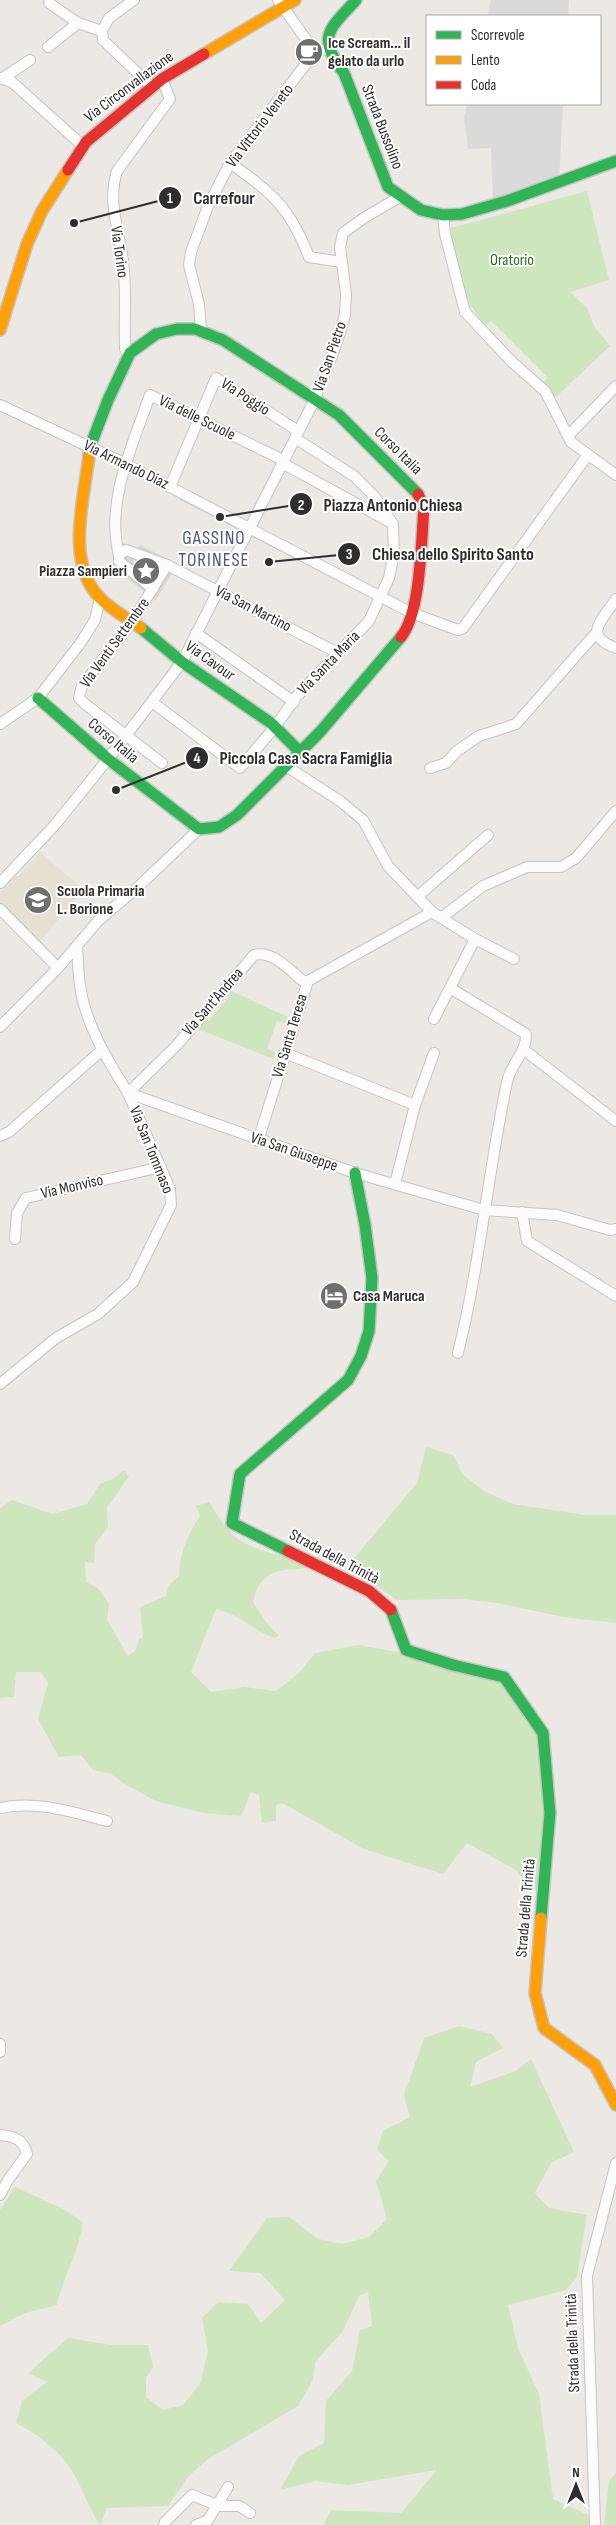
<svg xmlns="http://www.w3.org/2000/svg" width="616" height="2525" viewBox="0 0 616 2525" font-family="'Sofia Sans Condensed',sans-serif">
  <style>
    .industrial { fill: #dcd9db }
    .education { fill: #e6e0d3 }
    .green { fill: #cee6be }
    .plaza { fill: #dad6d2 }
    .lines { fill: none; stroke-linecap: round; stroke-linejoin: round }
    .street-casing { stroke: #c5c4c5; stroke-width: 12 }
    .fast-casing { stroke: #c5c4c5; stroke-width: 14 }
    .slow-casing { stroke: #c5c4c5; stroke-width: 14 }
    .jam-casing { stroke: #c5c4c5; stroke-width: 14 }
    .street { stroke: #fcfcfb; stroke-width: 10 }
    .fast { stroke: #30b455; stroke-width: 11 }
    .slow { stroke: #ff9f0a; stroke-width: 11 }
    .jam { stroke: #e5322d; stroke-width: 11 }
    .labels { text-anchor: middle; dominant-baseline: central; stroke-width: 4; stroke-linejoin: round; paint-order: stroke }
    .poi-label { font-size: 16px; font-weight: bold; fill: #2e2e2e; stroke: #fff; text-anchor: start }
    .street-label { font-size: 16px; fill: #2e2e2e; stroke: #fff }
    .park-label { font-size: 16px; fill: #2c6e1b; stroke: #fff }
    .quarter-label { font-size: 19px; letter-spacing: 1px; fill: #4d5680; stroke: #fff }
    .leader { fill: none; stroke: #2e2e2e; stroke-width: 2 }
    .callout-dot { fill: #2e2e2e; stroke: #fff; stroke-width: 2 }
    .mark-label { font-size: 15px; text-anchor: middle; font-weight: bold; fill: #fff }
    .callout-label { font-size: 18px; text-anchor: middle; font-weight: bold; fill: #2e2e2e; stroke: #fff; stroke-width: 4; stroke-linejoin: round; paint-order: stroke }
  </style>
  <rect width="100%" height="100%" fill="#ece8e4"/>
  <!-- industrial -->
  <g class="industrial">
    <polygon points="491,0 569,0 568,16 487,16"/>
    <polygon points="467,104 563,104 559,180 493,198 491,148 468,149 464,117"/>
  </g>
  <!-- education -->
  <polygon class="education" points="40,852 84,890 38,943 0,906 0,893 16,875 19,876"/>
  <!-- green -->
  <g class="green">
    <path d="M587,191L609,280L570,292L587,308L595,328L610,346L556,397L541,384L548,378L491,321L483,327C481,318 477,315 472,307C463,292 452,246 451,228Z"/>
    <polygon points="227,989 288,1017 285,1023 277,1021 267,1049 275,1052 273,1059 196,1028 203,1017 209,1021 229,997 224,992"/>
    <polygon points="426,1447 453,1455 462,1474 484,1491 513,1504 585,1515 616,1515 616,1623 563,1617 497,1603 462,1599 397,1600 348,1566 417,1483"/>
    <path d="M124,1470L129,1477C120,1487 117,1497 107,1506L108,1527L95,1544L94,1563L85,1562L86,1582L98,1588L109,1604L107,1620L128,1656L136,1650L139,1639L143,1637L140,1607L166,1596L169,1585L179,1576C180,1552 187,1535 200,1516L196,1506L209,1502C229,1535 236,1543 274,1554C286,1557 297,1559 307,1567C299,1570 291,1569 283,1570C264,1574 257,1585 253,1602L266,1622L279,1636L275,1638C254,1631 237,1613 216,1609L191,1672L211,1692L244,1687L276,1691L299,1673L315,1653L358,1645L403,1653L503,1681L539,1738L552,1788L540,1889L529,1888L516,1870L467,1843L443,1874L364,1849L282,1803L276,1805V1821L262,1823L259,1795L251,1792L241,1816L203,1813L156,1801L128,1786L111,1774L93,1770L81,1755L59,1757L38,1719L48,1683L41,1672H16L14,1697L0,1698V1508L12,1500L53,1514L87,1504L100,1484L113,1479Z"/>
    <path d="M459,2026L492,2034L503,2048L476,2062L470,2087L516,2071L531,2059L574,2152L551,2163L535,2193L549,2208L587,2215L577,2277L566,2290L508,2305L518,2348L539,2394L553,2499L588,2515L589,2525H323L331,2510L401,2513L437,2470L348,2485L315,2481L280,2490L299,2456L324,2443L326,2401L352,2371L360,2330L372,2326L368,2292L359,2296L343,2331L315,2362L313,2380L298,2406L208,2459L188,2477L168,2506L107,2508L100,2525C91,2512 86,2498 79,2484C67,2456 41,2436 16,2423L22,2401L47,2382L28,2373L68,2338L112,2345H148L153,2367L146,2378V2397L163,2410L183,2405L201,2382L208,2351L202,2318L218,2302L248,2304L261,2323L285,2300L260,2273L229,2271L267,2218L289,2217L318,2239L342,2244L369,2237L387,2219L376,2181L389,2161L377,2150L383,2131L410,2117L404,2095L424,2038Z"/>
    <path d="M15,2187L63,2209L83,2222C79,2251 63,2277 57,2305L25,2313L0,2326V2210Z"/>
    <polygon points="616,2473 616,2525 604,2525 609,2481"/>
  </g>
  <!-- plaza -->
  <g class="plaza">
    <polygon points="184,494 281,544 278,550 180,500"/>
    <polygon points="120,541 136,550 140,545 173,562 174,570 156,600 113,568 114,542"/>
  </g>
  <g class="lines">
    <defs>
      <g id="street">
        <polyline points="278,0 315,52"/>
        <polyline points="49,3 78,23 102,31"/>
        <polyline points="102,31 103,40 151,86"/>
        <polyline points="102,31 109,18 134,0"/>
        <polyline points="48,47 78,23"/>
        <polyline points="0,78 12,82 83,146"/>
        <polyline points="3,78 30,60"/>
        <path d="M230,163C272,193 290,207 309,257L342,262"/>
        <polyline points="443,215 445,234 465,312 512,362 545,391 571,442 616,475"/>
        <polyline points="201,331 199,304 189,265 191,252 208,206 230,163 315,52 329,48"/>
        <path d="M130,353L125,349C124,323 126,297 124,271C122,236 106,206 117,171L170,99L162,79"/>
        <polyline points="0,405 126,464 412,613 458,630 463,628 587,456"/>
        <polyline points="568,436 616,386"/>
        <polyline points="295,438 354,476 375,497 393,524"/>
        <polyline points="282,463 390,522"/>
        <polyline points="170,487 216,378 298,431"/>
        <path d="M119,555C105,502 133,444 150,395L283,460"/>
        <polyline points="153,589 119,561 119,555 126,550 167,565 338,653"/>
        <path d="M616,599C602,620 582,636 616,648"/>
        <polyline points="196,633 294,702"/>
        <polyline points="152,702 240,768 274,728 297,696 369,621 389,578 394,553 393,524"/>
        <polyline points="0,724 38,698 79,645 95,620 100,598"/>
        <polyline points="162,763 85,704 79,698 82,686 132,622 167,565"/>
        <polyline points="286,766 340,801 363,820 388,866 432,912 475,939 514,959"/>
        <polyline points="430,768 446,763 457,751 479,736 516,724 596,633"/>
        <polyline points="0,883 54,826 108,759 182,662 314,401 336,345 345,315 346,294 340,247 343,233 364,218 401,196"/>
        <polyline points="417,897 488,835"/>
        <polyline points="0,909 58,968"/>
        <polyline points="441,918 483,886 527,867 561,867 576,858 616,811"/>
        <path d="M77,947C78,959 78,973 80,985C85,1024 108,1061 128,1093L355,1173L484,1210L557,1215L610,1230L616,1229"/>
        <path d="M450,988L526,1034C527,1052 510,1065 507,1082C488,1172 480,1264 458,1353"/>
        <polyline points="434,1019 475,939"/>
        <polyline points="0,1027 58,968 98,921 138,887 199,829"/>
        <polyline points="523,1049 616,1121"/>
        <polyline points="285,1053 415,1105"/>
        <polyline points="0,1136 9,1132 102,1050"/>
        <polyline points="258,1141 308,981 432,912"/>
        <polyline points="395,1184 415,1105 434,1053"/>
        <polyline points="522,1212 527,1241 616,1296"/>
        <polyline points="15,1239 17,1213 26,1198 161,1167"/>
        <path d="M0,1384L56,1338L98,1314L133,1282L171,1205L170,1189L128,1093L177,1045L254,955C273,950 289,970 303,981H308"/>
        <path d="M0,1808C37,1800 71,1812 107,1821"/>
        <polyline points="0,2044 0,2052"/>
        <path d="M0,2135C14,2136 23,2139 27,2154L8,2180L0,2195"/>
        <polyline points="164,2525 165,2522 192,2495 219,2506 239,2506 250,2513"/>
        <polyline points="196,2525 208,2520 228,2487"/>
        <polyline points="595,2525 587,2276 616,2163"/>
      </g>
      <g id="fast">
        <path d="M356,0C329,30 316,36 344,73L388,187L421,210L443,215L462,214L507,201L616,161"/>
        <polyline points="89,456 90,447 108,400 130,353 156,334 177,329 195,329 223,340 339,415 418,494"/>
        <polyline points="141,628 182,662 271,723 300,752"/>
        <polyline points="38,698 108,759 199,829 219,827 237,815 320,732 401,637"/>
        <polyline points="288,1551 232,1523 240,1474 348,1380 361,1356 369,1331 372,1278 365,1225 355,1173"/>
        <polyline points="391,1610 406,1650 453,1665 504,1677 543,1733 550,1813 541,1918"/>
      </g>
      <g id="slow">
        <polyline points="204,54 295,0"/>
        <polyline points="0,330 27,244 42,211 68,170"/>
        <path d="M89,456C84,499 65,563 100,598C112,610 128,619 141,628"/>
        <polyline points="541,1918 535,1993 544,2028 595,2065 616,2105"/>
      </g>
      <g id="jam">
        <polyline points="68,170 86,142 162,79 204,54"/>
        <path d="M401,637C421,613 421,541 424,508L418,494"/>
        <polyline points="288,1551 369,1591 391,1610"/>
      </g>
    </defs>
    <!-- street casing -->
    <use href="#street" class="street-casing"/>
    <!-- fast casing -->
    <use href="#fast" class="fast-casing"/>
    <!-- slow casing -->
    <use href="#slow" class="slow-casing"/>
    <!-- jam casing -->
    <use href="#jam" class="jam-casing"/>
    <!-- street -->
    <use href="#street" class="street"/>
    <!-- fast -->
    <use href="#fast" class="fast"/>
    <!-- slow -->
    <use href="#slow" class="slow"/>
    <!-- jam -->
    <use href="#jam" class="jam"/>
  </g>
  <!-- icons -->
  <defs>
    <symbol id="cafe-disc" viewBox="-11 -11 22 22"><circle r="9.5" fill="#706f6e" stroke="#fff"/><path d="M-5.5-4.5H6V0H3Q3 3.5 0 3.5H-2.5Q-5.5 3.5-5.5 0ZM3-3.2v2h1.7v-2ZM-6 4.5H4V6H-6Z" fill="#fff"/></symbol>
    <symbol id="sight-disc" viewBox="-11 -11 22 22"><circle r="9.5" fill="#706f6e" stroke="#fff"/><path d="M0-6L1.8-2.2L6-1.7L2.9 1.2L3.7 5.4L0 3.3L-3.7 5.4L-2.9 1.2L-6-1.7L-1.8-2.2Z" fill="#fff"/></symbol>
    <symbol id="school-disc" viewBox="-11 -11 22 22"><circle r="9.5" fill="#706f6e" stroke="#fff"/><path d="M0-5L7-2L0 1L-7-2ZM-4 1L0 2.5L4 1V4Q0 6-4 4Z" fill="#fff"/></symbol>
    <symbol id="hotel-disc" viewBox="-11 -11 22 22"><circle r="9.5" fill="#706f6e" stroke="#fff"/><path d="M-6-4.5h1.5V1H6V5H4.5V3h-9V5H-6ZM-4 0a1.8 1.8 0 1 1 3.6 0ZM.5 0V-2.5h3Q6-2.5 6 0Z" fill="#fff"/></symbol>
  </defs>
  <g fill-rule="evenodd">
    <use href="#cafe-disc" x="293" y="36" width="32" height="32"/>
    <use href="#sight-disc" x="130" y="555" width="32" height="32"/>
    <use href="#school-disc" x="22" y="884" width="32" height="32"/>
    <use href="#hotel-disc" x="318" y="1280" width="32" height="32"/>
  </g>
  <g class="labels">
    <!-- poi labels -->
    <g class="poi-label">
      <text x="328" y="43">Ice Scream... il<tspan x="328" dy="18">gelato da urlo</tspan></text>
      <text x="127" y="571" text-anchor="end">Piazza Sampieri</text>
      <text x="57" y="891">Scuola Primaria<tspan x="57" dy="18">L. Borione</tspan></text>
      <text x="353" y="1296">Casa Maruca</text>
    </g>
    <!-- street labels -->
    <g class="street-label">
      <text transform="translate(129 87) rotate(-37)">Via Circonvallazione</text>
      <text transform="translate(260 126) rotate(-53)">Via Vittorio Veneto</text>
      <text transform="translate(382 127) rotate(69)">Strada Bussolino</text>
      <text transform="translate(119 252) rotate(82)">Via Torino</text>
      <text transform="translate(330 357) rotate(-71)">Via San Pietro</text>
      <text transform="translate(245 397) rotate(33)">Via Poggio</text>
      <text transform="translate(197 418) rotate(26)">Via delle Scuole</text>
      <text transform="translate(398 451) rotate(45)">Corso Italia</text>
      <text transform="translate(126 465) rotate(26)">Via Armando Diaz</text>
      <text transform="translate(253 609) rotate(27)">Via San Martino</text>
      <text transform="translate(115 643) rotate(-54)">Via Venti Settembre</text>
      <text transform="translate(210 661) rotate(35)">Via Cavour</text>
      <text transform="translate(329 663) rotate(-46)">Via Santa Maria</text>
      <text transform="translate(113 741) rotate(40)">Corso Italia</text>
      <text transform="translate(213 1002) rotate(-49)">Via Sant'Andrea</text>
      <text transform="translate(290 1036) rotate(-73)">Via Santa Teresa</text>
      <text transform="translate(151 1150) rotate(68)">Via San Tommaso</text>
      <text transform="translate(294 1152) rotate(19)">Via San Giuseppe</text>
      <text transform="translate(72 1187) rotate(-13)">Via Monviso</text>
      <text transform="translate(334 1557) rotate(28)">Strada della Trinità</text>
      <text transform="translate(526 1908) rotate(-85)">Strada della Trinità</text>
      <text transform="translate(573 2343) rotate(-92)">Strada della Trinità</text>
    </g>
    <!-- park labels -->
    <g class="park-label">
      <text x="512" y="260">Oratorio</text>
    </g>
    <!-- quarter labels -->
    <g class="quarter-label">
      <text x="214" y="538">GASSINO<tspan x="214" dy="22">TORINESE</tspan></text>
    </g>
  </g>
  <!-- callouts -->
  <path class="leader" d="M74 223L170 198M220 517L301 504M269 562L349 554M116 790L197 758"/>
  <g class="callout-dot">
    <circle cx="74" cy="223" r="5"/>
    <circle cx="220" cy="517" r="5"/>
    <circle cx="269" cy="562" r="5"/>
    <circle cx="116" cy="790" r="5"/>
    <circle cx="170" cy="198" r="12"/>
    <circle cx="301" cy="504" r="12"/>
    <circle cx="349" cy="554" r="12"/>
    <circle cx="197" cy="758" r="12"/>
  </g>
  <g class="mark-label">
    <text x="170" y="203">1</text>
    <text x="301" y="510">2</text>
    <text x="349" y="559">3</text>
    <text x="197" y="763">4</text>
  </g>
  <g class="callout-label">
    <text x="224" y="204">Carrefour</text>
    <text x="393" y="511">Piazza Antonio Chiesa</text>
    <text x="453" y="560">Chiesa dello Spirito Santo</text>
    <text x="306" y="764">Piccola Casa Sacra Famiglia</text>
  </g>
  <!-- legend -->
  <rect x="426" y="15" width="175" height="90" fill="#ffffff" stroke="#ababab"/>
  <rect x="436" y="31" width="25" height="8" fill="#30b455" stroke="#ababab"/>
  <text x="471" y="40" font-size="15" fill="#2e2e2e">Scorrevole</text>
  <rect x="436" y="56" width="25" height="8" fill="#ff9f0a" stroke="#ababab"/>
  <text x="471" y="65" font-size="15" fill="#2e2e2e">Lento</text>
  <rect x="436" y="81" width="25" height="8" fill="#e5322d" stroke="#ababab"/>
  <text x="471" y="90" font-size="15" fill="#2e2e2e">Coda</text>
  <!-- north arrow -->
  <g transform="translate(576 2485)" stroke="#ffffff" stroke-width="4" paint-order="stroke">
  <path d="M0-4L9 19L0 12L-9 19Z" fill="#2e2e2e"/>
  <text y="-8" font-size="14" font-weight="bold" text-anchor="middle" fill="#2e2e2e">N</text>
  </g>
</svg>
